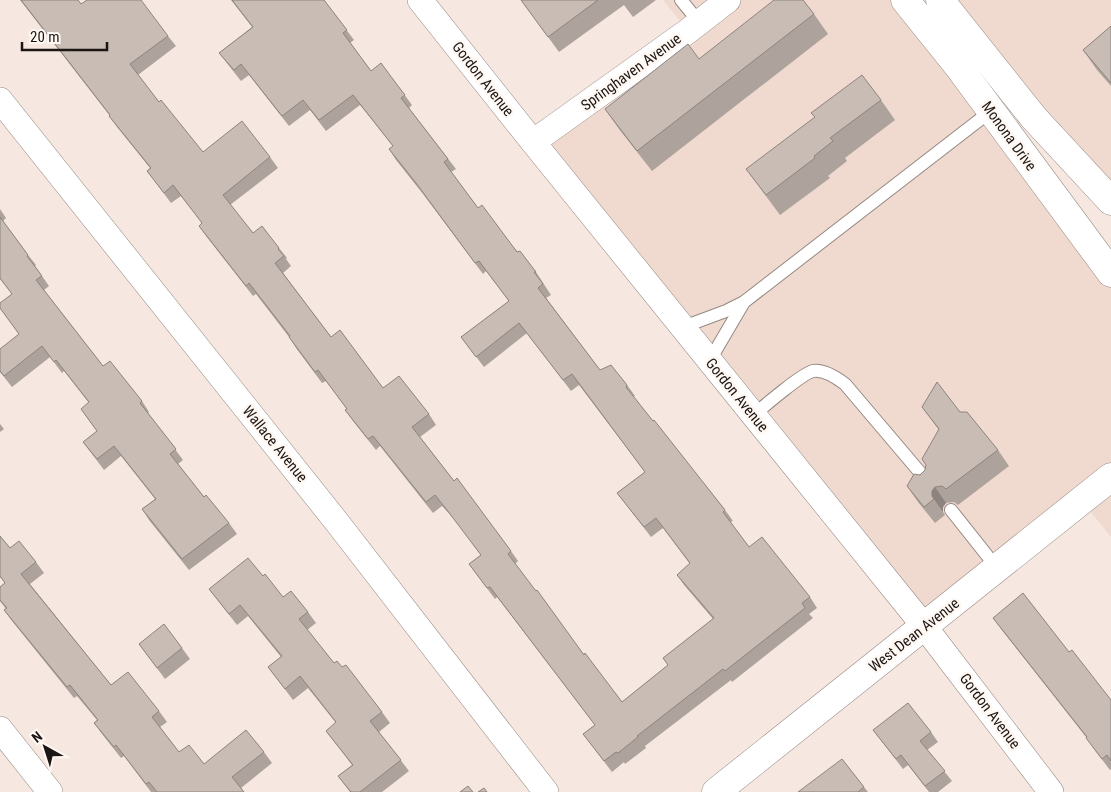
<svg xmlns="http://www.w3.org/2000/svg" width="1111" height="792" viewBox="0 0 1111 792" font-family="'Roboto Condensed',sans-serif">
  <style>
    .built { fill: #f0dacf }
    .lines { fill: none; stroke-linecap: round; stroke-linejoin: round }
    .lane-casing { stroke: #958982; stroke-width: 14 }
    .street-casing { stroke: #958982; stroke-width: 26 }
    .secondary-casing { stroke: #958982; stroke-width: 29 }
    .lane { stroke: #fff; stroke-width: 12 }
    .street { stroke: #fff; stroke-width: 25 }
    .secondary { stroke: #fff; stroke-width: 28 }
    .wall { fill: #ada29c }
    .shaded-wall { fill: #8d847f }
    .building { fill: #c9bcb5; stroke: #8d847f }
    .labels { text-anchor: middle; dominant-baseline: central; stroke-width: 5; stroke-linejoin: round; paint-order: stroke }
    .street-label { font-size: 15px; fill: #1b1614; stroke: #fff7f2 }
  </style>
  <rect width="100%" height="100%" fill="#f6e8e1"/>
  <!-- built -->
  <g class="built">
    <polygon points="663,0 905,0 1111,273 1111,537 1081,500 924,626 533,142 688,31"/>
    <polygon points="940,0 1111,0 1111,201"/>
  </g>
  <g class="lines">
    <defs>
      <g id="lane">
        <polyline points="681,0 699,22"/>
        <polyline points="683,327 726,311 744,302 991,111"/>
        <polyline points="710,360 744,302"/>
        <path d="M754,415C764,406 803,373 813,371C824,369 837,378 845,384L929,483"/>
        <polyline points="951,510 997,568"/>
      </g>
      <g id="street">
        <polyline points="420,0 533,142 924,626 1051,792"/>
        <polyline points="0,100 336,521 546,792"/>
        <polyline points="533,142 688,31 728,0"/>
        <polyline points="0,729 50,792"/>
      </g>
      <g id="secondary">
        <polyline points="905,0 958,66 1111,273"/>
        <polyline points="940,0 1034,118 1111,201"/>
        <polyline points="716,792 1111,477"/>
      </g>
    </defs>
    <!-- lane casing -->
    <use href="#lane" class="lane-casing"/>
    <!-- street casing -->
    <use href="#street" class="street-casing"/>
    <!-- secondary casing -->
    <use href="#secondary" class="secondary-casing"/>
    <!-- lane -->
    <use href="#lane" class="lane"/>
    <!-- street -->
    <use href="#street" class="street"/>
    <!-- secondary -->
    <use href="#secondary" class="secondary"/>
  </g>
  <!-- wall -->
  <g class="wall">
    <polygon points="20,0 78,0 81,4 168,36 176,46 138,75 159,102 203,152 270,157 278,168 230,205 253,233 279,248 287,258 286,259 291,266 283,273 331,337 383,388 429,414 436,425 420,437 454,481 511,551 518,561 515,564 584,655 622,702 668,665 663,658 713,619 684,585 677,575 690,564 663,528 651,537 617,493 645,472 579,385 571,391 527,333 484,367 461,337 509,301 486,271 483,274 423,194 396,160 389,149 393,146 360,105 326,131 310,110 289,126 249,75 241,81 219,53 252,27 231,0 324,0 354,40 350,43 371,71 398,86 412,105 409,108 456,169 451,172 478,208 536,272 551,295 546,298 600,370 627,385 635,396 633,397 653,421 725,510 733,521 730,522 749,547 810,597 817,608 809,614 813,618 732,682 731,680 645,746 646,748 625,764 624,762 612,772 583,734 595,725 497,597 495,599 469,564 481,555 455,520 442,506 433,513 380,446 376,450 353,421 345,410 347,409 326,381 322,383 296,348 289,337 256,294 253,296 206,236 199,226 202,223 181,196 171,203 147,171 150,168 117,127 109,116 110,116"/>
    <polygon points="521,0 656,0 633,17 624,5 559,52"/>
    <polygon points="814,14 828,34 652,171 619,129 605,109 699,59"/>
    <polygon points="1111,26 1111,86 1097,70 1083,50"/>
    <polygon points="881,100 895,120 845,158 847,161 828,176 830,178 780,215 746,169"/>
    <polygon points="0,209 6,218 3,221 28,255 36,265 35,266 49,286 44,290 103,366 142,401 149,412 148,413 183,460 178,464 204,497 229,523 237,534 189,570 149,520 142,509 155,499 121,456 104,470 83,442 97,431 81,409 89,403 64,371 62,373 50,357 12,387 0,372 0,349 19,334 0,308 12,294 0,279"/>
    <polygon points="922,407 960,412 998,450 1009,466 958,505 954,502 946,503 943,507 943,512 945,515 935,523 918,502 907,486 925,470 926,465 939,430"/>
    <polygon points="0,424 4,429 0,432"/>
    <polygon points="0,536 10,548 36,562 44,573 30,584 111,685 159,711 167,722 160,727 179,752 204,764 264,752 272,763 241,788 244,792 151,792 124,756 121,758 102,734 94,723 97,720 77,696 74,698 12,621 4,610 6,609 0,601 0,587 5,583 0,577"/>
    <polygon points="263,576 283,597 308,612 316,623 307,630 334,663 342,667 382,712 390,723 379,732 409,771 382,792 350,792 338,776 352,765 326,731 336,723 308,688 293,700 268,667 281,657 248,616 237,625 209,589"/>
    <polygon points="993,618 1111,700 1111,769 1110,770 1094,749 1086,737 1001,629"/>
    <polygon points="139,644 182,648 190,659 165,679"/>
    <polygon points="873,730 931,732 938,742 927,750 952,781 938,792 929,792 908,765 903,769"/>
    <polygon points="864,787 868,792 798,792"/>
  </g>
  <!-- shaded-wall -->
  <polygon class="shaded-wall" points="935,487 946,503 943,507 943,512 945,515 932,496 932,491"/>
  <!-- building -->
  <g class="building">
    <polygon points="21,0 78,0 81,4 87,0 141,0 168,36 130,64 159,102 161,100 203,152 242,121 270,157 223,195 253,233 262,226 279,248 278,249 284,256 275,263 331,337 340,330 383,388 399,376 429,414 412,427 454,481 457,478 511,551 508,554 536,591 537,590 584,655 585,653 622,702 668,665 663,658 714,618 677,575 690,563 656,518 644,527 617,493 645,472 572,374 563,380 519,323 476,357 461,337 509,301 479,261 475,263 416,183 389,149 393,146 353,95 319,120 303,100 282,116 241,64 234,70 219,53 253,27 232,0 324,0 347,30 343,33 371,71 381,63 398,86 405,95 401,98 448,159 444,162 478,208 482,205 517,252 520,251 536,272 534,272 543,284 538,288 600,370 611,365 627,385 626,387 653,421 654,420 725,510 723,512 749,547 762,537 810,597 802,603 805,608 725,671 723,669 637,736 638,737 618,753 616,752 604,761 583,734 595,725 490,587 487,588 469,564 481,555 447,510 435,495 426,502 373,436 368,439 345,410 347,409 318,370 315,372 289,337 290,336 249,283 246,286 199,226 202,223 173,185 164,193 147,171 151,168 109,116 110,115"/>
    <polygon points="521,0 598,0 548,37"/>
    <polygon points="774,0 803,0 814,14 637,151 605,109 688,44 699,59"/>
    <polygon points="1111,26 1111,83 1083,50"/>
    <polygon points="862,75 881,100 830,138 833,141 814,156 815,158 766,195 746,169 815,117 811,113"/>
    <polygon points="0,217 28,255 27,256 42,276 36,280 103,366 110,361 142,401 140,403 176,449 170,454 204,497 206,495 229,523 182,559 142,509 156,499 114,446 97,459 83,442 97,431 81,409 89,402 56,360 54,362 42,346 4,376 0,371 0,349 19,334 0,308 0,303 12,294 0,278"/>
    <polygon points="937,382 960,412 967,412 998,450 946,489 942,486 935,487 932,491 932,496 934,499 924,507 907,486 914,474 920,475 925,470 926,465 922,459 939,429 922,407"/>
    <polygon points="0,536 10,548 19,541 36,562 21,574 111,685 128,672 159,711 152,717 179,752 189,745 204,764 246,730 264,752 232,777 244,792 157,792 149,782 146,784 116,745 114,747 94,723 98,720 70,685 67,687 4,610 7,608 0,600 0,587 5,583 0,576"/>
    <polygon points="248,558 263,576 265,574 283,597 291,591 308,612 299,619 334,663 337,661 342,667 346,665 382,712 370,721 401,760 360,792 351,792 338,776 353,765 326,731 336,722 300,676 285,689 268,667 282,656 240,605 229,614 209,589"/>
    <polygon points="1023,593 1069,652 1072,650 1111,700 1111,761 1107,755 1102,759 1086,738 1087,737 993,618"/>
    <polygon points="164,624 182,648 157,668 139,644"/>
    <polygon points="908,703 931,732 920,741 945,771 925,786 901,755 896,759 873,730"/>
    <polygon points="842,759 864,787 858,792 798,792"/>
    <polygon points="468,786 473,792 460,792"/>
    <polygon points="484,788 487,792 478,792"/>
  </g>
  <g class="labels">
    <!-- street labels -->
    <g class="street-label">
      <text transform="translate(631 72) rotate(-36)">Springhaven Avenue</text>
      <text transform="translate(483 79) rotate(52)">Gordon Avenue</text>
      <text transform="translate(1009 136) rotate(54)">Monona Drive</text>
      <text transform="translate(737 395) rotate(51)">Gordon Avenue</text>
      <text transform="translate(275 444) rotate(51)">Wallace Avenue</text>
      <text transform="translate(914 635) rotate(-38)">West Dean Avenue</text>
      <text transform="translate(990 711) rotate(53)">Gordon Avenue</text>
    </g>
  </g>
  <!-- north arrow -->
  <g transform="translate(45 747) rotate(321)" stroke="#fff7f2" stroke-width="4" paint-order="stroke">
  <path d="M0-4L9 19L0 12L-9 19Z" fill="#1b1614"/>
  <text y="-8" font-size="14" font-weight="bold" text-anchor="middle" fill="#1b1614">N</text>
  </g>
  <!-- scale -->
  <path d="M22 42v8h85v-8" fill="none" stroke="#1b1614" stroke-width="2.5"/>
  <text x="30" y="42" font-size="15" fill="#1b1614" stroke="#fff7f2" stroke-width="4" paint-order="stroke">20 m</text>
</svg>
